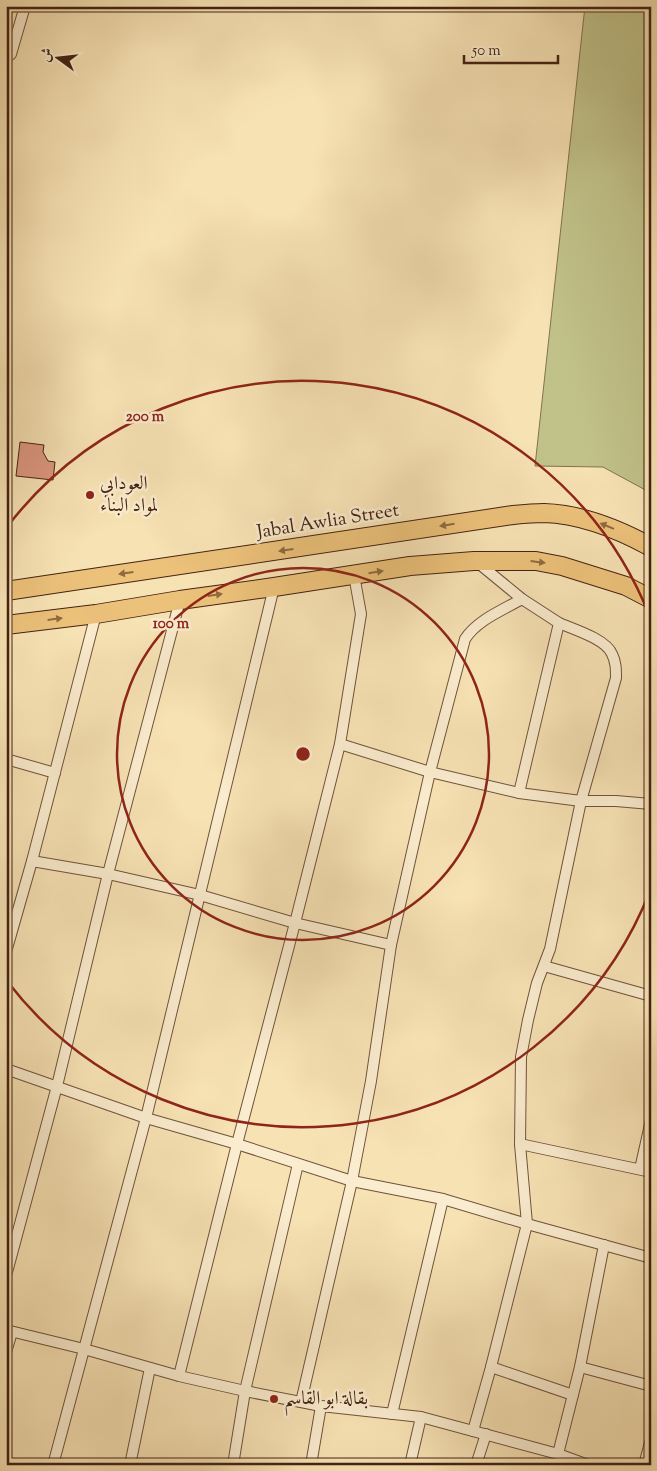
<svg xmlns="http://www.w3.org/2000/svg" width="657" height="1471" viewBox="0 0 657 1471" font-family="'Sorts Mill Goudy',Amiri,serif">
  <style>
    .green { fill: #c1c28a; stroke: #82724e }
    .building { fill: #dd9780; stroke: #432213 }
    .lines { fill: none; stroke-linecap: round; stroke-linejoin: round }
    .street-casing { stroke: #70523b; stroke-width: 12 }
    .highway-casing { stroke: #432213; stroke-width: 20 }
    .street { stroke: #faecce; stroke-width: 10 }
    .highway { stroke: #ecc17a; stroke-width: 18 }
    .oneway { fill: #8f6a41 }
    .ring { fill: none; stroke: #8f2418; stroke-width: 2.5 }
    .poi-dot { fill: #8f2418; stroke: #faecce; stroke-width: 2 }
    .labels { text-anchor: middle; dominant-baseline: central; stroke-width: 5; stroke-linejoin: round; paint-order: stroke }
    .poi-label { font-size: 19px; fill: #432213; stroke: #faecce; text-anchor: start }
    .street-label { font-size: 19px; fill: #432213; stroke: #faecce }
    .centre { fill: #8f2418; stroke: #faecce; stroke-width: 2.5 }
    .ring-label { font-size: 15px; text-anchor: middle; font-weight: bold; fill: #8f2418; stroke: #faecce; stroke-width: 5; stroke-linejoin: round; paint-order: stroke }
  </style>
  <rect width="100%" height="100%" fill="#f7e2b4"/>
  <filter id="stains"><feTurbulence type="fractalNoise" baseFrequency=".004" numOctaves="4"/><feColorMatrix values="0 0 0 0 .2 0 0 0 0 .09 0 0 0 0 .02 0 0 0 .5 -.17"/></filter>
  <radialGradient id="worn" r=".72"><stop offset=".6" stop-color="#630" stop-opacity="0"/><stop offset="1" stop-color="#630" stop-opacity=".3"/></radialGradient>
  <!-- green -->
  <polygon class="green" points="585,6 651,6 651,493 603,467 535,466"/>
  <!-- building -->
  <polygon class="building" points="20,442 44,445 43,452 48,461 55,462 53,480 16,476"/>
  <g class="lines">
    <defs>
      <g id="street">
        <polyline points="6,58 11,54 25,6"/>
        <polyline points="477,562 522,599 559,623 519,793"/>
        <polyline points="340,744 430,772 519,793 581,801 616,801 651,804"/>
        <polyline points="6,759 55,773"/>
        <polyline points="32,861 108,874 200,895 295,923 391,945"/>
        <polyline points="6,952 32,861 96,614"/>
        <polyline points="544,966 651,996"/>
        <polyline points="6,1069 146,1118 237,1144 352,1181 443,1199 527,1224 651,1258"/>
        <polyline points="520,1144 651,1172"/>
        <polyline points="640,1169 651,1120"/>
        <polyline points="6,1276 57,1086 108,874 180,600"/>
        <polyline points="6,1330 84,1349 179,1376 245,1391 321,1406 421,1417 558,1454 588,1465"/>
        <polyline points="6,1352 12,1332"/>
        <polyline points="491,1367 573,1395"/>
        <polyline points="580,1367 651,1386"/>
        <polyline points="179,1376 237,1144 295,923 340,744 361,614 354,575"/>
        <path d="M301,1402L352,1181L371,1081L391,945L430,772L465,639C477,620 503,610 522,599"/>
        <polyline points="392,1414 443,1199"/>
        <path d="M473,1431L491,1367L527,1224L520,1144L521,1057L528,1020L537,983L550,949L581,801L616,678C616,669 616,662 612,654C606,639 573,629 559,623"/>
        <polyline points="558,1454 580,1367 604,1245"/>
        <polyline points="53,1465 146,1118 274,587"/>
        <polyline points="130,1465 150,1368"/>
        <polyline points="233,1465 245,1391 298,1164"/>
        <polyline points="311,1465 321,1406"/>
        <polyline points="410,1465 421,1417"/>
        <polyline points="476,1465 486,1434"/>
        <polyline points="644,1465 651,1439"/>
      </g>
      <g id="highway">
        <path d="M6,591L513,515C523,514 534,513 544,513C582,514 618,529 651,547"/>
        <polyline points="6,625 96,614 180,600 274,587 410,566 474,561 536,561 562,566 626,586 651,599"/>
      </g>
    </defs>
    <!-- street casing -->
    <use href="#street" class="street-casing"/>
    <!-- highway casing -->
    <use href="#highway" class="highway-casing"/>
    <!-- street -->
    <use href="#street" class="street"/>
    <!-- highway -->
    <use href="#highway" class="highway"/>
  </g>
  <!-- one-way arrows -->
  <defs><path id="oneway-solid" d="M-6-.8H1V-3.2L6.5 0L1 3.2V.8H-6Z" transform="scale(1.25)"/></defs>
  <g class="oneway">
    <use href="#oneway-solid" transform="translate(447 525) rotate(171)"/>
    <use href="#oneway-solid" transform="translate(607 526) rotate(-158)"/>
    <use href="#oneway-solid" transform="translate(286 550) rotate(172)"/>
    <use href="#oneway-solid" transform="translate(538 562) rotate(7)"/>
    <use href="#oneway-solid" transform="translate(376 572) rotate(-9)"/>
    <use href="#oneway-solid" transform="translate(126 573) rotate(172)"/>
    <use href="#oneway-solid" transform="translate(215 595) rotate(-8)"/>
    <use href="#oneway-solid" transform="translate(55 619) rotate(-7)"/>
  </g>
  <!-- distance rings -->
  <g class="ring">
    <circle cx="303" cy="754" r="186"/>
    <path d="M650 891A373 373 0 0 1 7 981M7 527A373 373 0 0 1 650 617"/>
  </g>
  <!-- markers -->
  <g class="poi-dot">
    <circle cx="90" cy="495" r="5"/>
    <circle cx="274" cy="1399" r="5"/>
  </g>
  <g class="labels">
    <!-- poi labels -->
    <g class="poi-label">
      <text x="100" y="484">العودابي<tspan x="100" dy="22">لمواد البناء</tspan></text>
      <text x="284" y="1399">بقالة ابو القاسم</text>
    </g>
    <!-- street labels -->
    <g class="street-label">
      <text transform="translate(328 522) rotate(-9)">Jabal Awlia Street</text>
    </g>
  </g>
  <circle cx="303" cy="754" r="8" class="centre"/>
  <g class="ring-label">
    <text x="145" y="421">200 m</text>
    <text x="171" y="628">100 m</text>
  </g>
  <!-- margin -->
  <rect width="657" height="1471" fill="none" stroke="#f7e2b4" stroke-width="25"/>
  <rect x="8" y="8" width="642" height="1456" fill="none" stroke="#432213" stroke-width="2.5"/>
  <rect x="12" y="12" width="632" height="1446" fill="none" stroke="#432213"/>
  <!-- north arrow -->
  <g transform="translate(58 58) rotate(285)" stroke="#faecce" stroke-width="4" paint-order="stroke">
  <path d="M0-4L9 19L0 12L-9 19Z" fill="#432213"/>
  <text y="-8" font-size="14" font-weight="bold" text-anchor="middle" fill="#432213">ش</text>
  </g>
  <!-- scale -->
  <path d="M464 55v8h94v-8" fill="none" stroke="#432213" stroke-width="2.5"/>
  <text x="472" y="55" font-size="15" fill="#432213" stroke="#faecce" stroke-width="4" paint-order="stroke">50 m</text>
  <rect width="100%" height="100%" filter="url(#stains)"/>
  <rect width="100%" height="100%" fill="url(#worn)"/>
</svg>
